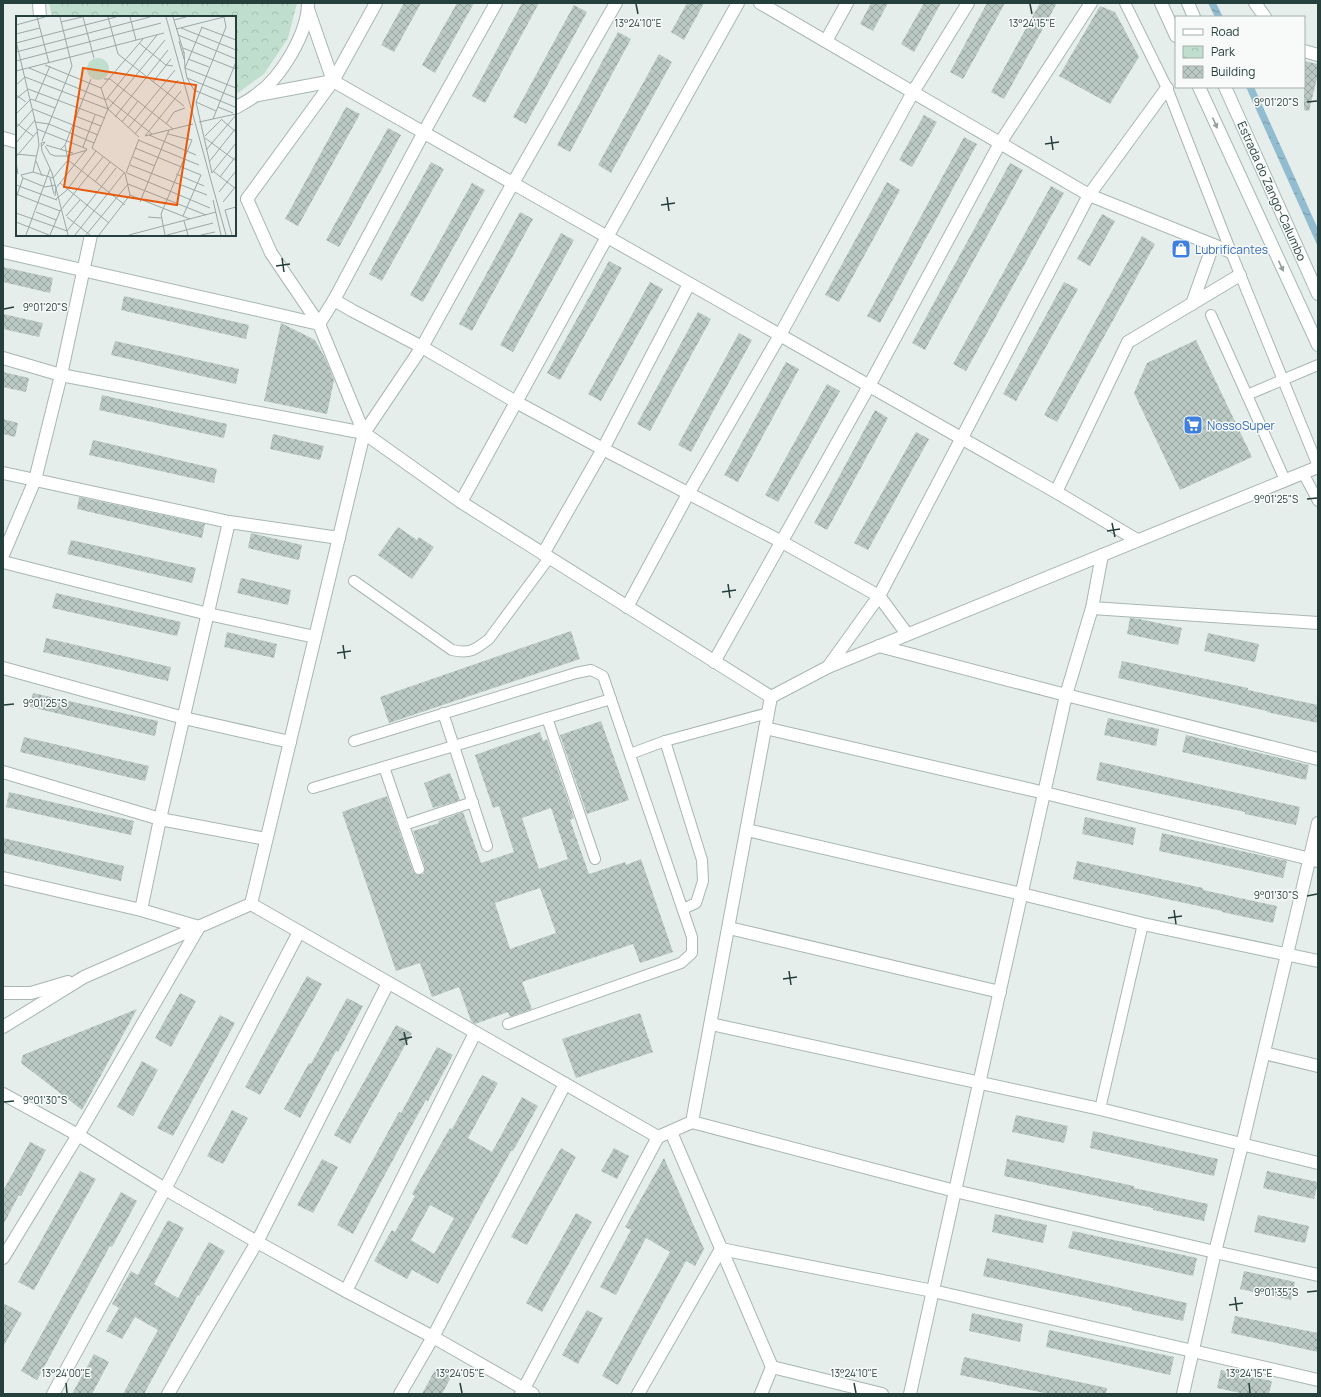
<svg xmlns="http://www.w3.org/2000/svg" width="1321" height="1397" viewBox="0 0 1321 1397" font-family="Manrope,sans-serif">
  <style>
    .park { fill: url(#park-crowns) }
    .water { fill: url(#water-ripples) }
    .building { fill: url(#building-cross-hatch); fill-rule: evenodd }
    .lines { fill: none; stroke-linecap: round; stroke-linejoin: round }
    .lane-casing { stroke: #a8b6b4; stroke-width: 12 }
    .street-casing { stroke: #a8b6b4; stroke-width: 14 }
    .secondary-casing { stroke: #a5b9b5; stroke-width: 14 }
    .lane { stroke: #fff; stroke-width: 10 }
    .street { stroke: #fff; stroke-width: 12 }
    .secondary { stroke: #fff; stroke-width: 12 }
    .oneway { fill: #929f9e }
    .ticks { fill: none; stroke: #253f3c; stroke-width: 1.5 }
    .labels { text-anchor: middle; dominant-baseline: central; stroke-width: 3; stroke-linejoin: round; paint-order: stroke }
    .street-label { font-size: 12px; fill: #253f3c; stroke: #f7faf9 }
    .shop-label { font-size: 12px; fill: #366cbe; stroke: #f7faf9; text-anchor: start }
    .inset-road { fill: none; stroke: #99a8a6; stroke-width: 1 }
    .view { fill: #e8590c; fill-opacity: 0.15; stroke: #e8590c; stroke-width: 2 }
    .inset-edge { fill: none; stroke: #253f3c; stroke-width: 2 }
    .ticks-label { font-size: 10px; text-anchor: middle; fill: #253f3c; stroke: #f7faf9; stroke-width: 3; stroke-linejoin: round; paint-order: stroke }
  </style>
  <defs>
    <pattern id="park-crowns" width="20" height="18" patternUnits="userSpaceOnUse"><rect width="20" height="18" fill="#c0decd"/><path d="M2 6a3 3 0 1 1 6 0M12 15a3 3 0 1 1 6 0" fill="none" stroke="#a5c0b1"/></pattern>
    <pattern id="water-ripples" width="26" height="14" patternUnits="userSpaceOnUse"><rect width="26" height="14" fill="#92bccf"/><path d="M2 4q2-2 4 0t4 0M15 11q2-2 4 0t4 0" fill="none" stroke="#779aa9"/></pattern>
    <pattern id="building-cross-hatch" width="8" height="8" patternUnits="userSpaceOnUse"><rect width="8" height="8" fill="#bbc9c5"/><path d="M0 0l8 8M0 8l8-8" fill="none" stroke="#98a5a1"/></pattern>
  </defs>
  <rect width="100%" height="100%" fill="#e6eeec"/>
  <!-- park -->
  <polygon class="park" points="49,3 297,3 288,38 264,74 235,95 235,17 52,17"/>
  <!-- water -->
  <g class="water">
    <polygon points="1208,3 1216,3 1223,17 1215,17"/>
    <polygon points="1246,87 1254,87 1318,229 1318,247"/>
  </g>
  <!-- building -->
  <g class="building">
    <polygon points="404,3 421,3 394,52 381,45"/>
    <polygon points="457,3 474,3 435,73 422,65"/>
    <polygon points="522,3 539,3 485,103 472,96"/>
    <polygon points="687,3 704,3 684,40 671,32"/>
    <polygon points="871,3 888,3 873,31 860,24"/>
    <polygon points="924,3 941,3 914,52 901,44"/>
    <polygon points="987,3 1005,3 963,79 950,72"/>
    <polygon points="1040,3 1057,3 1004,99 991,92"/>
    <polygon points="574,5 587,12 526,124 513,117"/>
    <polygon points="1100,6 1115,12 1139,57 1110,104 1059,76"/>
    <polygon points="618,32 631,39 570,152 557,145"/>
    <polygon points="659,54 672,62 611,173 598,165"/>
    <polygon points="1304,61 1318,64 1318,74 1309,111 1304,110"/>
    <polygon points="346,107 360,114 298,226 285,219"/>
    <polygon points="924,115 937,122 912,167 899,160"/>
    <polygon points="388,128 401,135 339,247 326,240"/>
    <polygon points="964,137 977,144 880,323 867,316"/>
    <polygon points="431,162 444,169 382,281 369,274"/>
    <polygon points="1010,163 1023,170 925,350 912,343"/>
    <polygon points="887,182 900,190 839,302 825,295"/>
    <polygon points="472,183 485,190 423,302 410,295"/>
    <polygon points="1051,186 1064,193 966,371 953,364"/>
    <polygon points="520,212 533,219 472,331 459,324"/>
    <polygon points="1102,214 1115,221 1090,266 1077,259"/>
    <polygon points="561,233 574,240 513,352 500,345"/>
    <polygon points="1142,236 1155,244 1057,422 1044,415"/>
    <polygon points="609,261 622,268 560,380 547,373"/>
    <polygon points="3,267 53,278 50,293 3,282"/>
    <polygon points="650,282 663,289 601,401 588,394"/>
    <polygon points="1064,282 1078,289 1016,401 1003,394"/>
    <polygon points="124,296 249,325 246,339 121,310"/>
    <polygon points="698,312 711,319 650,431 637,424"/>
    <polygon points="3,314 43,323 39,337 3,329"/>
    <polygon points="281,323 315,340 326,360 334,380 327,414 264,401"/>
    <polygon points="739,333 752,340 691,452 678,445"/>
    <polygon points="1196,340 1252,457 1180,490 1134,393 1147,363"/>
    <polygon points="115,341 239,369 236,384 111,355"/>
    <polygon points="786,362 799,369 738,482 724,475"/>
    <polygon points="3,372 29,378 26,392 3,387"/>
    <polygon points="827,384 840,391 778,502 765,495"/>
    <polygon points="102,395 227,424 224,438 99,410"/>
    <polygon points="875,410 888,418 827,530 814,523"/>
    <polygon points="3,419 18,423 15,437 3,434"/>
    <polygon points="916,432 929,439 868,550 854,543"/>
    <polygon points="273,434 324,446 320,460 270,449"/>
    <polygon points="93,440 217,469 214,483 89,455"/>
    <polygon points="79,497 205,524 202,538 77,509"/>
    <polygon points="398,527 417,540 419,537 434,547 412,579 378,555"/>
    <polygon points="251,533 302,545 299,560 248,548"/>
    <polygon points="71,540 196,568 192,583 67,554"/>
    <polygon points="241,578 291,590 288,605 237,593"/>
    <polygon points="56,593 181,622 177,636 52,608"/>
    <polygon points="1130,618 1139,619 1182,628 1178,645 1127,634"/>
    <polygon points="571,631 580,659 389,723 380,697"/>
    <polygon points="227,632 277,644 274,658 224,647"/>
    <polygon points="1208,633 1259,644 1255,662 1204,651"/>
    <polygon points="46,638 171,667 168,681 43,652"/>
    <polygon points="1122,661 1248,688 1248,690 1318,705 1318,723 1267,712 1267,711 1118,678"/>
    <polygon points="33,693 158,721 155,736 30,707"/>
    <polygon points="1108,718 1159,729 1156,746 1104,735"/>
    <polygon points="601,721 629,800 587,814 560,735"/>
    <path d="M540,732L543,741L547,739L574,818L570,820L589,874L625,862L626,865L641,859L673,952L640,963L633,944L522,982L532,1009L510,1017L508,1012L475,1024L471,1021L459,987L432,997L420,963L396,971L342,812L387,796L413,871L417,875L424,874L425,867L413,831L439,823L438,821L463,812L481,863L514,852L499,806L493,808L475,755ZM551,808L568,859L539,869L522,818ZM540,888L556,933L510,949L495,903Z"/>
    <polygon points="1186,735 1309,765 1306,780 1182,752"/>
    <polygon points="24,737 149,766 145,781 20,752"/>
    <polygon points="1100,762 1300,807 1296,825 1245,814 1245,812 1096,780"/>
    <polygon points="450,773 460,800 433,808 424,783"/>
    <polygon points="9,792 134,821 131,835 6,807"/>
    <polygon points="1085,817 1136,828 1133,845 1082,834"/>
    <polygon points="1162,833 1287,861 1283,878 1159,851"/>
    <polygon points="3,838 124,866 121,881 3,853"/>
    <polygon points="1077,861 1203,888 1203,890 1277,906 1273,923 1222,912 1222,911 1073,879"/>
    <polygon points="307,976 322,984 260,1095 245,1087"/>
    <polygon points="180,993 196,1001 171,1047 155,1038"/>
    <polygon points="347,998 363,1006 338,1052 336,1051 300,1118 284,1109 309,1063 311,1064"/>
    <polygon points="137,1009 82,1110 21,1063 23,1055"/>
    <polygon points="640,1013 653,1052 576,1078 562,1039"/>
    <polygon points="220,1015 235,1023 173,1136 157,1128"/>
    <polygon points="396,1025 412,1033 350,1144 334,1135"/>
    <polygon points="437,1047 453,1055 428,1101 426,1100 402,1143 353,1234 337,1225 399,1112 401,1113"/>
    <polygon points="142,1061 158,1070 133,1116 117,1107"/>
    <path d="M482,1075L498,1083L468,1138L492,1152L522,1097L538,1106L513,1151H511L438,1284L412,1270L407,1279L374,1261L392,1230L395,1232L415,1196L412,1194L450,1128L452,1129ZM430,1205L454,1218L434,1254L411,1240Z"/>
    <polygon points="232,1110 248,1118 223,1164 207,1156"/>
    <polygon points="1016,1115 1068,1126 1064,1143 1012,1132"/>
    <polygon points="1093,1131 1218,1159 1214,1176 1090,1148"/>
    <polygon points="30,1142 46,1150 21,1196 19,1195 3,1225 3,1191"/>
    <polygon points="561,1148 576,1157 527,1245 511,1237"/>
    <polygon points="614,1148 629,1156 617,1179 601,1171"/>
    <polygon points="664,1158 704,1249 695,1266 686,1261 618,1385 602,1376 670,1252 646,1238 616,1295 600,1287 631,1230 625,1227"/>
    <polygon points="322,1159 338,1167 313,1213 297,1205"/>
    <polygon points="1007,1159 1134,1186 1134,1188 1208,1204 1204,1221 1153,1210 1153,1208 1004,1176"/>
    <polygon points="80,1171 96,1179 34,1290 18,1282"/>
    <polygon points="1267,1171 1318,1182 1314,1199 1263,1188"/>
    <polygon points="121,1192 137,1201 112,1247 110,1246 37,1380 21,1371"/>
    <polygon points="576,1213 592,1222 542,1312 526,1303"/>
    <polygon points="995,1214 1047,1225 1043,1243 992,1232"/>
    <polygon points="1258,1215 1309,1226 1305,1243 1254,1232"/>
    <polygon points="168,1220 184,1228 154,1284 178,1298 209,1242 225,1251 199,1296 198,1295 144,1394 123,1394 158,1330 135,1317 122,1339 106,1331 119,1308 112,1304 131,1271 138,1275"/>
    <polygon points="1073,1231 1197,1258 1193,1276 1068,1248"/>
    <polygon points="987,1258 1187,1303 1183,1321 1132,1310 1132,1308 983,1276"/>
    <polygon points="1244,1271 1295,1282 1291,1300 1240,1289"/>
    <polygon points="3,1303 22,1313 3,1347"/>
    <polygon points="587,1310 603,1318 578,1364 562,1355"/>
    <polygon points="972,1313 1023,1324 1020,1342 969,1331"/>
    <polygon points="1235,1316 1318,1333 1318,1352 1231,1333"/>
    <polygon points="1049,1330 1174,1357 1170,1375 1046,1347"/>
    <polygon points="94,1354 109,1362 92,1394 72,1394"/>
    <polygon points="964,1357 1107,1388 1106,1394 1049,1394 960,1375"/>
    <polygon points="436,1368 451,1377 442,1394 422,1394"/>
    <polygon points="1221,1370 1272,1381 1269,1394 1245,1394 1217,1388"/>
  </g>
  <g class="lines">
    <defs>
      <g id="lane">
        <polyline points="1125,3 1167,88 1231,252 1318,466"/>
        <polyline points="1211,315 1285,480"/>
        <polyline points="1247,395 1318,365"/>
        <polyline points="1303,473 1318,501"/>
        <path d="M354,581L452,650C470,654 475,650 489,639L549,558"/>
        <polyline points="443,713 487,846"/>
        <polyline points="547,718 595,859"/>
        <polyline points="354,741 576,673 591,670 603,676 692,937 692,953 681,963 508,1024"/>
        <polyline points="665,741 702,860 703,881 696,903 683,909"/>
        <polyline points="630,754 665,741 768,713"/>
        <polyline points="384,767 419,869"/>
        <polyline points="313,788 611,699"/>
        <polyline points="404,825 473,802"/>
        <polyline points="1100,1109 1143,924"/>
      </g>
      <g id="street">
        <polyline points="39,3 40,17"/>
        <polyline points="760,3 1089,195 1231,252"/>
        <polyline points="1255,3 1265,17"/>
        <polyline points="308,9 333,81"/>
        <polyline points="826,41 847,3"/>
        <polyline points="1304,51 1318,55"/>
        <polyline points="258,95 333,81 1056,492 1137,540"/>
        <path d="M235,108C242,104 250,100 256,95C281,78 308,33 308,3"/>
        <polyline points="3,138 17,142"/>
        <polyline points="247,199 271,253 319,324 364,433"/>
        <polyline points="247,199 333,81 376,3"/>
        <polyline points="3,252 319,324 334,300 424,132 496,3"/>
        <polyline points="334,300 353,311 422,347 516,402 603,449 782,542 879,596 907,634"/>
        <polyline points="1192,304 1213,245"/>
        <polyline points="3,358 61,375 364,433 461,502 771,697"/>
        <polyline points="3,473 229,522 339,538"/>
        <polyline points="1056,492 1128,342 1240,275"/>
        <polyline points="461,502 607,237 738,3"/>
        <polyline points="543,554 603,449 689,284"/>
        <polyline points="3,555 35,480 61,375 91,235"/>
        <polyline points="3,562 208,614 315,637"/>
        <polyline points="627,607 688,494 780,335 913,92 968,3"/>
        <polyline points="1092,608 1318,623"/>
        <polyline points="879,646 1066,695 1318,759"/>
        <polyline points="714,662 869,386 1000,143 1091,3"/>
        <polyline points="828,667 879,596 1089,195 1167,88"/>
        <polyline points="3,668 184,718 290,742"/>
        <polyline points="771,697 828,667 1318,467"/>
        <polyline points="765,728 1045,793 1318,861"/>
        <polyline points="3,772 160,819 266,839"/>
        <polyline points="747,830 1022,894 1143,924 1318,961"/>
        <polyline points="3,878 141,910 199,927 78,1135 3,1258"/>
        <polyline points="251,904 364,433 422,347 513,183 616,3"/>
        <polyline points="251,904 658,1137 692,1122 771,697"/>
        <polyline points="141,910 160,819 229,522"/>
        <polyline points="729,928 1000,992"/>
        <polyline points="3,993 31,993 68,982"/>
        <polyline points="711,1024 1100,1109 1318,1163"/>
        <polyline points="3,1027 84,977 251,904"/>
        <polyline points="1264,1053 1318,1066"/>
        <polyline points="3,1094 78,1135 165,1189 257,1242 346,1291 433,1337 533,1394"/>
        <polyline points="692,1122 955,1191 1215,1252 1318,1275"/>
        <polyline points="671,1132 772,1367 761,1394"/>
        <polyline points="346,1291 475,1033"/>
        <polyline points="772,1367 882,1394"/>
        <polyline points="53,1394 165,1189 299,932"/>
        <polyline points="168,1394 257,1242 388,983"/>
        <polyline points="400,1394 433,1337 565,1084"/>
        <polyline points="521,1394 658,1137"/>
        <polyline points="638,1394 721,1249 933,1291 1318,1380"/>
        <polyline points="910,1394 955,1191 1066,695 1092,608 1102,555"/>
        <polyline points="1183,1394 1215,1252 1242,1145 1318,823"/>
      </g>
      <g id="secondary">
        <polyline points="1161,3 1176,36"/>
        <polyline points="1188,3 1194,17"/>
        <polyline points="1199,87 1318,345"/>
        <polyline points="1225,87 1318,294"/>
      </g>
    </defs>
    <!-- lane casing -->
    <use href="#lane" class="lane-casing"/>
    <!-- street casing -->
    <use href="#street" class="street-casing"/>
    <!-- secondary casing -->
    <use href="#secondary" class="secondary-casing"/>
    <!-- lane -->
    <use href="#lane" class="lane"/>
    <!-- street -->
    <use href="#street" class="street"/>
    <!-- secondary -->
    <use href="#secondary" class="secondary"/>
  </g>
  <!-- one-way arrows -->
  <defs><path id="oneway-solid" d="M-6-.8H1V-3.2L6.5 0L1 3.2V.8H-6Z"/></defs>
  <g class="oneway">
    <use href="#oneway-solid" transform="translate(1215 123) rotate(66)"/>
    <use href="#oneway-solid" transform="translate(1281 266) rotate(65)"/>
  </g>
  <!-- ticks -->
  <path class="ticks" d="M636,4L638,14M1030,4L1032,14M1307,102L1317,101M1051,136L1053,150M1045,144L1059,142M667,197L669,211M661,205L675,203M282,258L284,272M276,266L290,264M4,309L14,307M1307,499L1317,498M1112,523L1115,537M1107,531L1120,529M728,584L730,598M722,592L736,590M343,645L345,659M337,653L351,651M4,705L14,704M1307,896L1317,894M1174,910L1176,924M1168,918L1182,916M789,971L791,985M783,979L797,977M404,1032L407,1045M399,1040L412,1037M4,1102L14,1101M1307,1292L1317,1291M1235,1297L1237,1311M1229,1305L1243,1303M66,1383L67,1393M460,1383L462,1393M854,1383L856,1393M1249,1383L1250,1393"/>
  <!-- icons -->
  <defs>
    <symbol id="shop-square" viewBox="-11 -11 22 22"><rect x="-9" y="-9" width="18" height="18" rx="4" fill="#3f7fe0" stroke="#f7faf9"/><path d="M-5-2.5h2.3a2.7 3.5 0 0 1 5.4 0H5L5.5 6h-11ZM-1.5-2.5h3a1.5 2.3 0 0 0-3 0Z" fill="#fff"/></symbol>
    <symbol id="supermarket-square" viewBox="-11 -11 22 22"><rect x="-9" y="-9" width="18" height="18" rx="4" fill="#3f7fe0" stroke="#f7faf9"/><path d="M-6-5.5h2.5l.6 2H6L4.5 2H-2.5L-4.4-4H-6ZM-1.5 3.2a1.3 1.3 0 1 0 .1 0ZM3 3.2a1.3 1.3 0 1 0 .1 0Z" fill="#fff"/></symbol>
  </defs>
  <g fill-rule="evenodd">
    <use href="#shop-square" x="1170" y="238" width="22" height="22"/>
    <use href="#supermarket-square" x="1182" y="414" width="22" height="22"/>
  </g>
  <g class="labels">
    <!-- street labels -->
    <g class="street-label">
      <text transform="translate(1272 191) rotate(66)">Estrada do Zango-Calumbo</text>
    </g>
    <!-- shop labels -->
    <g class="shop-label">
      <text x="1195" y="249">Lubrificantes</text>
      <text x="1207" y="425">NossoSuper</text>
    </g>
  </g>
  <!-- overview -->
  <g transform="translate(16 16)">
    <rect width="220" height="220" fill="#e6eeec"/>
    <path d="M71 53a11 11 0 1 1 22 0a11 11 0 1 1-22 0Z" fill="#c0decd"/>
    <path class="inset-road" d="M21,1L33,47M67,1L78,42M92,1L102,38L168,90M114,1L120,24M150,1L210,219M157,1L168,37M158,4L170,1M45,6L66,1M0,9L29,1M185,11L220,24M186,11L169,52L171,62L220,82M165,12L220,34M160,13L208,1M0,18L24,12M162,19L220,43M0,25L21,113L23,129L17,156M163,25L168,43M0,27L100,1M123,27L150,49L157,50M167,32L220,53M0,36L134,1M168,36L169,52L220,72M172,43L193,51M0,45L145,7M29,49L85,72M13,52L90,84L141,19M0,55L148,17M171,62L178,74L219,91M88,63H94L157,113M137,66L155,43M0,69L9,61L92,93L123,121M85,72L127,23M85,72L92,93M0,79L10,86M91,82L136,118M0,83L12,73L89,102M19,85L34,50M180,86L200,95M202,91L217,97M0,98L15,83L39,92M59,100L85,110M99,101L152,34M197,103L220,46M205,103L220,116M19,106L33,108L78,127M106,106L122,85M183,106L220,98M0,107L17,120M150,108L158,96L169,92M0,112L17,93L82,119M112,112L159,54M21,113L71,133L40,172L39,180M119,118L162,64M133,119L180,139M129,120L165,75M129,120L177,108M189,120L205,104M189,122L220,145M122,124L183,149M26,125L56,50L44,1M0,127L19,104M30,129L57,137M26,130L29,126L25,127L26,135L36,157L52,219M29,130L34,138L39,140H51L71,134M67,131L79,99M76,132L92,93L149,24M76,132L109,157L114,179L83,219M119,132L185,159M45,133L49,129L75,63M190,134L220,99M0,138L20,140M0,141L21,116M117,141L139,150M52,144L109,189M20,145L26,160M0,146L2,158M193,146L220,112M114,149L191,179M197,155L220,173M110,157L123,123M111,157L194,192M196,157L180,86L210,11L208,1M196,157L220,127M160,158L188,170M204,161L220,140M7,162L29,171L40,169M34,162L38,178M79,166L94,146M44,167L93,207M0,169L41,184M203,176L220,155M0,178L44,195L87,141M114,179L174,203M0,182L7,162L5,159L17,156L37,162L52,144L49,129M40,183L51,174L80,135M197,184L205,219M124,186L153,114M207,186L220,170M20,196L40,204M0,197L51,215L100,152M50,200L64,184M167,200L185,159M51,201L74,219M132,201L145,202M168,205L172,219M0,206L33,219M10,219L34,153M34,219L44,195M59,219L108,157M70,219L112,168L190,199M113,219L200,196M149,219L145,198L176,124L152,118M151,219L197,207M185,219L199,216M216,219L209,194L220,191"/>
    <path class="view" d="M67,52L180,69L161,189L48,171Z"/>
    <rect width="220" height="220" class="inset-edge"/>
  </g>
  <g class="ticks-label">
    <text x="638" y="27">13°24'10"E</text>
    <text x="1032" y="27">13°24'15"E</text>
    <text x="1276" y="106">9°01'20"S</text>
    <text x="45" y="311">9°01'20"S</text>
    <text x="1276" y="503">9°01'25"S</text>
    <text x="45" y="707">9°01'25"S</text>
    <text x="1276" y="899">9°01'30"S</text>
    <text x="45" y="1104">9°01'30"S</text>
    <text x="1276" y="1296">9°01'35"S</text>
    <text x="66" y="1377">13°24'00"E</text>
    <text x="460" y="1377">13°24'05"E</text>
    <text x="854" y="1377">13°24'10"E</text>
    <text x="1249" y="1377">13°24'15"E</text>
  </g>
  <!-- border -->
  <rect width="1321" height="1397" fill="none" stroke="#253f3c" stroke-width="8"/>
  <!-- legend -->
  <rect x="1175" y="16" width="130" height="72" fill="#f7faf9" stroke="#a3afad"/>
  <rect x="1183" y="29" width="20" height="6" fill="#ffffff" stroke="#a3afad"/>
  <text x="1211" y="36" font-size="12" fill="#253f3c">Road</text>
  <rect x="1183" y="46" width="20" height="12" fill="url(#park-crowns)" stroke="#a3afad"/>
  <text x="1211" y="56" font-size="12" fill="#253f3c">Park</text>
  <rect x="1183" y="66" width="20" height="12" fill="url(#building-cross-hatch)" stroke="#a3afad"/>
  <text x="1211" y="76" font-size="12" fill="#253f3c">Building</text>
</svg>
